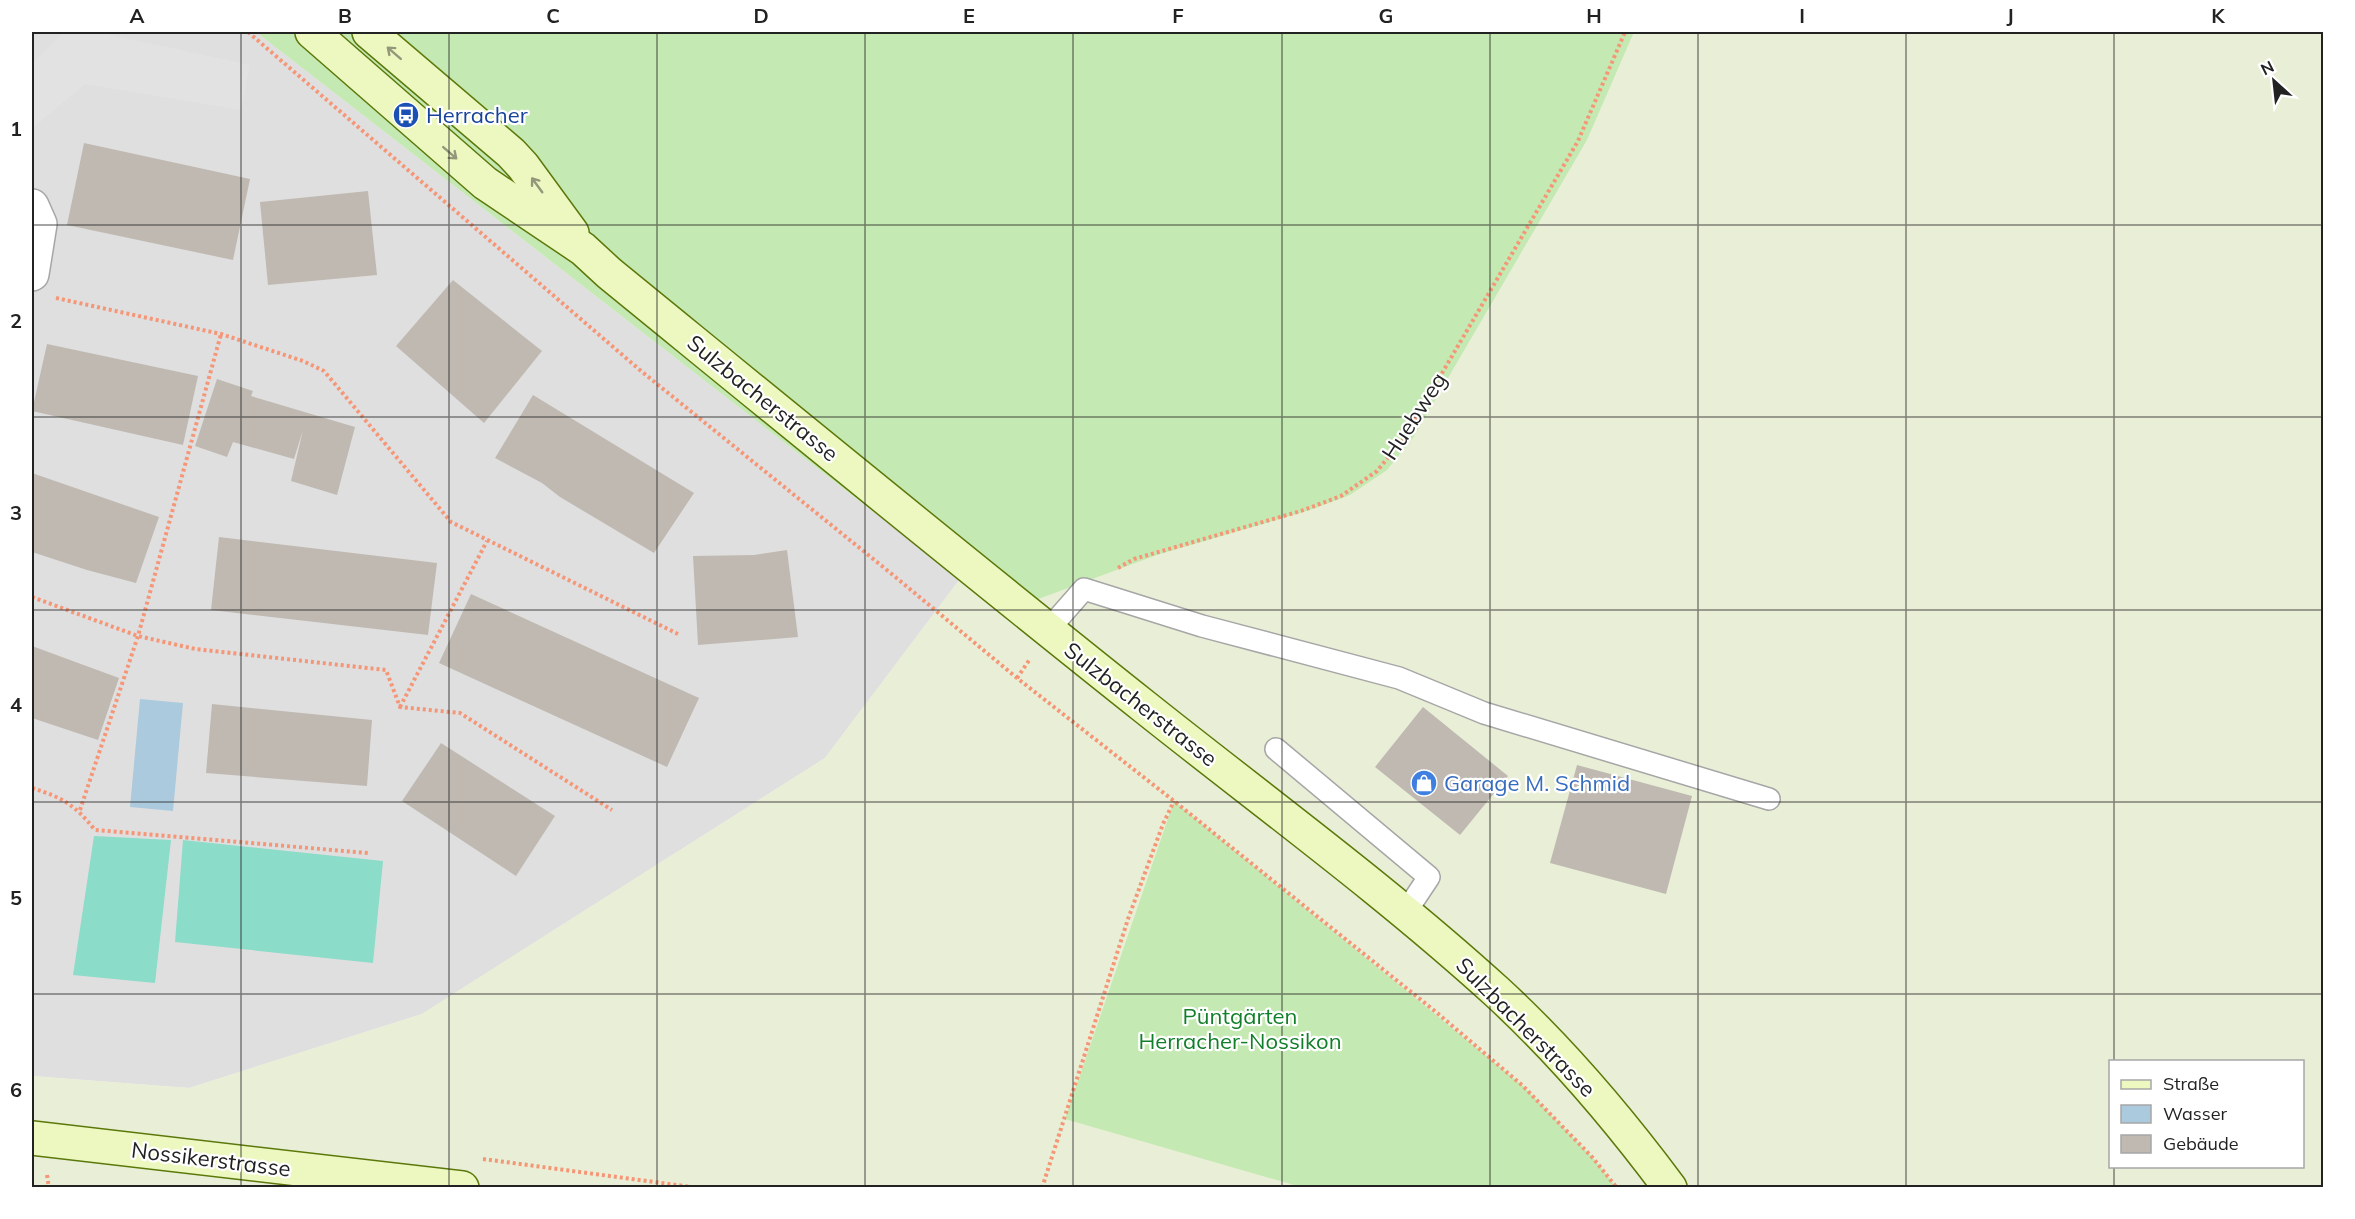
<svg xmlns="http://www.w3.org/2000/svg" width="2355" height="1219" viewBox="0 0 2355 1219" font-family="Mulish,sans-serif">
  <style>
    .residential { fill: #e0dfdf }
    .farmland { fill: #e9efd6; fill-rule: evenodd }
    .grass { fill: #c5e9b2 }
    .pitch { fill: #8bdcc9 }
    .parking { fill: #e2e2e2 }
    .water { fill: #accadd }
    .building { fill: #bfb9b2 }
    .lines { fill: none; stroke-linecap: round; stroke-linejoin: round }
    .lane-casing { stroke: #a6a6a6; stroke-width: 24 }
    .street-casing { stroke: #a6a6a6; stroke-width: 36 }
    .secondary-casing { stroke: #5c780a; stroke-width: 36 }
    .path { stroke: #f59677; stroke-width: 4; stroke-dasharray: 3 3; stroke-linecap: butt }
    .lane { stroke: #fff; stroke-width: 21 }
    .street { stroke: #fff; stroke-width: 33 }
    .secondary { stroke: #edf8c1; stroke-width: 33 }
    .oneway { stroke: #929879 }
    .grid { fill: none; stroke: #222; stroke-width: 1.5; stroke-opacity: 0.55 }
    .labels { text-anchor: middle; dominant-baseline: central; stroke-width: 4.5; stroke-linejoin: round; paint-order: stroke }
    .transit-label { font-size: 22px; fill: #164399; stroke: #fff; text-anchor: start }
    .street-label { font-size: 22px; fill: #222; stroke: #fff }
    .shop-label { font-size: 22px; fill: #366cbe; stroke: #fff; text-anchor: start }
    .park-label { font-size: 22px; fill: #117f2a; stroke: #fff }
    .neatline { fill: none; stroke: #222; stroke-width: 2 }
    .grid-label { font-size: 20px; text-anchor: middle; font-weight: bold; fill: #222 }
  </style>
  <rect width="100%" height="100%" fill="#f1f0e9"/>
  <!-- residential -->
  <polygon class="residential" points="32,32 256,32 960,579 825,758 422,1014 189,1088 32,1076"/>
  <!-- farmland -->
  <g class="farmland">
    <path d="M1634,32H2323V1187H1679L1604,1095L1025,604L1157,555L1310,510L1387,470L1413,438L1587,140ZM2110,1062H2302V1166H2110Z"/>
    <polygon points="960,579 1405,913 1669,1187 32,1187 32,1076 189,1088 422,1014 825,758"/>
  </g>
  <!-- grass -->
  <g class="grass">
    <polygon points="256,32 1634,32 1587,140 1413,438 1387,470 1350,495 1310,510 1157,555 1025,604 960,579"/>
    <polygon points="1174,801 1523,1086 1593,1158 1616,1187 1301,1187 1065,1119"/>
  </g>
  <!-- pitch -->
  <g class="pitch">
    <polygon points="94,836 171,840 155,983 73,975"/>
    <polygon points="183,840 383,861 373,963 175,942"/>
  </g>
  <!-- parking -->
  <polygon class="parking" points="64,32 97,32 250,65 241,110 85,84 32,129 32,63"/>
  <!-- water -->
  <polygon class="water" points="140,699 183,703 173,811 130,807"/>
  <!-- building -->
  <g class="building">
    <polygon points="84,143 250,179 233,260 67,225"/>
    <polygon points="368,191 377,275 268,285 260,202"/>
    <polygon points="453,280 542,351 484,423 396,346"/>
    <polygon points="47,344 198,376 183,445 32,411"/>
    <polygon points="217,379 253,391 251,396 355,427 337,495 291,481 303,430 294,459 233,442 227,457 195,446"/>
    <polygon points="533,395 694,493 654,553 560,497 542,483 495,458"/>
    <polygon points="32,473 159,517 136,583 87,570 32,552"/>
    <polygon points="219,537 437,563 428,635 211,610"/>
    <polygon points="787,550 798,637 698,645 693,556 754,555"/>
    <polygon points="471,594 699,698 667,767 439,663"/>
    <polygon points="32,646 119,678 98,740 32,718"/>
    <polygon points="212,704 372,720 367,786 206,773"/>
    <polygon points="1423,707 1508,776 1460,835 1375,767"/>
    <polygon points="441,743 555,816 516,876 402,801"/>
    <polygon points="1577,765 1692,796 1666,894 1550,863"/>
  </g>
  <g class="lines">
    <defs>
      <g id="lane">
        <polyline points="1048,630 1084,589 1202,626 1399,678 1484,713 1769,799"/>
        <polyline points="1276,749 1429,877 1405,913"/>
      </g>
      <polyline id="street" points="32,206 40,224 32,274"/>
      <g id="secondary">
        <path d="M312,32L485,183L583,249L609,273C788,419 966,565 1146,708C1264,802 1386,891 1497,992C1561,1051 1618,1118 1670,1188"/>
        <polyline points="369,32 511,153 523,166 572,233"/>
        <polyline points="32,1138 462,1188"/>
      </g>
    </defs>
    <!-- lane casing -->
    <use href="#lane" class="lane-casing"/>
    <!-- street casing -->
    <use href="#street" class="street-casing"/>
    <!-- secondary casing -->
    <use href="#secondary" class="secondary-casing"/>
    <!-- path -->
    <g class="path">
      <polyline points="248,32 641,371 893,575 1017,678 1174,801 1436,1012 1523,1086 1593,1158 1617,1188"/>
      <polyline points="56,298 221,334 303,361 324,371 451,522 678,634"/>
      <polyline points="1118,568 1134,559 1301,511 1341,496 1377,471 1404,438 1578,141 1625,32"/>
      <polyline points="32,597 138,636 195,649 386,670 400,707 460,713 612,810"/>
      <polyline points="1017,678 1030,659"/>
      <polyline points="400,707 487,541"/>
      <path d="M32,788C63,798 74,804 95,830L369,853"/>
      <polyline points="80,810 138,636 221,334"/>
      <polyline points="483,1159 699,1188"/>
      <polyline points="47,1175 49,1188"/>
      <polyline points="1042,1188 1128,919 1163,824 1174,801"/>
    </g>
    <!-- lane -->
    <use href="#lane" class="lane"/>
    <!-- street -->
    <use href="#street" class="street"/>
    <!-- secondary -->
    <use href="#secondary" class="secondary"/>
  </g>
  <!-- one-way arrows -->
  <defs><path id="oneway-shaft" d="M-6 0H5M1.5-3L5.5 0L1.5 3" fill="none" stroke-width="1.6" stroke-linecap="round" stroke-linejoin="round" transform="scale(1.5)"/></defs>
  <g class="oneway">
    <use href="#oneway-shaft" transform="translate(394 53) rotate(-139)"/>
    <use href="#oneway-shaft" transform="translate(450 153) rotate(41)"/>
    <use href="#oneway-shaft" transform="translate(537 185) rotate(-126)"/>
  </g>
  <!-- grid -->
  <path class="grid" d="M241,32V1188M449,32V1188M657,32V1188M865,32V1188M1073,32V1188M1282,32V1188M1490,32V1188M1698,32V1188M1906,32V1188M2114,32V1062M32,225H2324M32,417H2324M32,610H2324M32,802H2324M32,994H2324M2114,1166V1188"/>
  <!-- icons -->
  <defs>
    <symbol id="bus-disc" viewBox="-11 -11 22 22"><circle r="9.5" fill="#1a4fb4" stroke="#fff"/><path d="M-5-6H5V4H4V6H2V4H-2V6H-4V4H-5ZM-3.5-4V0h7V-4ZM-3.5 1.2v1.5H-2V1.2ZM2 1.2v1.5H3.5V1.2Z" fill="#fff"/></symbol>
    <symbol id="shop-disc" viewBox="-11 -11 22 22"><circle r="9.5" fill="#3f7fe0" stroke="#fff"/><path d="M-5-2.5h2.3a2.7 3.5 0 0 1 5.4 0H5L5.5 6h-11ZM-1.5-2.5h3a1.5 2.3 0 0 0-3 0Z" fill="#fff"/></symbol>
  </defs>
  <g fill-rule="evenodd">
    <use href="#bus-disc" x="391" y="100" width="30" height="30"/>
    <use href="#shop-disc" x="1409" y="768" width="30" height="30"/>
  </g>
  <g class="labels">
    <!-- transit labels -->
    <g class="transit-label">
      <text x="426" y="115">Herracher</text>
    </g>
    <!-- street labels -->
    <g class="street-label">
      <text transform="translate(763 398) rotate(39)">Sulzbacherstrasse</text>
      <text transform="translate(1414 416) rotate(-57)">Huebweg</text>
      <text transform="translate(1141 704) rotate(38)">Sulzbacherstrasse</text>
      <text transform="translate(1526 1027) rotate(45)">Sulzbacherstrasse</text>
      <text transform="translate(211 1159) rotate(7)">Nossikerstrasse</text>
    </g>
    <!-- shop labels -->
    <g class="shop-label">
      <text x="1444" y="783">Garage M. Schmid</text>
    </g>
    <!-- park labels -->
    <g class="park-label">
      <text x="1240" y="1016">Püntgärten<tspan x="1240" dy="25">Herracher-Nossikon</tspan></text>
    </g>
  </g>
  <!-- border -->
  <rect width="2355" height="1219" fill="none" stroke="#ffffff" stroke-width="66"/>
  <!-- legend -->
  <rect x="2109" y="1060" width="195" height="108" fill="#ffffff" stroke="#a7a7a7" stroke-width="1.5"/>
  <rect x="2121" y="1080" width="30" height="9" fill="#edf8c1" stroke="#a7a7a7" stroke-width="1.5"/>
  <text x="2163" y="1090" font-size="18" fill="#222222">Straße</text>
  <rect x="2121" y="1105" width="30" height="18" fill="#accadd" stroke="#a7a7a7" stroke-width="1.5"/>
  <text x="2163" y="1120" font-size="18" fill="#222222">Wasser</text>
  <rect x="2121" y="1135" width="30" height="18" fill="#bfb9b2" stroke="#a7a7a7" stroke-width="1.5"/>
  <text x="2163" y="1150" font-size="18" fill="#222222">Gebäude</text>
  <!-- north arrow -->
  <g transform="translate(2274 81) rotate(333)" stroke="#ffffff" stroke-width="4.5" paint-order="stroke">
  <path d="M0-4.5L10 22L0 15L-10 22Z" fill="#222222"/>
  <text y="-9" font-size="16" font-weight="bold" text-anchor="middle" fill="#222222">N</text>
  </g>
  <rect x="33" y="33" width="2289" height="1153" class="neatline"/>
  <g class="grid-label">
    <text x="137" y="23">A</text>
    <text x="345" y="23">B</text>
    <text x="553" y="23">C</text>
    <text x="761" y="23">D</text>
    <text x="969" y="23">E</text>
    <text x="1178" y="23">F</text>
    <text x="1386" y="23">G</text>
    <text x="1594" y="23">H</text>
    <text x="1802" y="23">I</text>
    <text x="2010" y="23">J</text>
    <text x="2218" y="23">K</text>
    <text x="16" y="136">1</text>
    <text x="16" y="328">2</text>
    <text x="16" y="520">3</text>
    <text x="16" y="712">4</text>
    <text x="16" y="905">5</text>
    <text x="16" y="1097">6</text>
  </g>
</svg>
